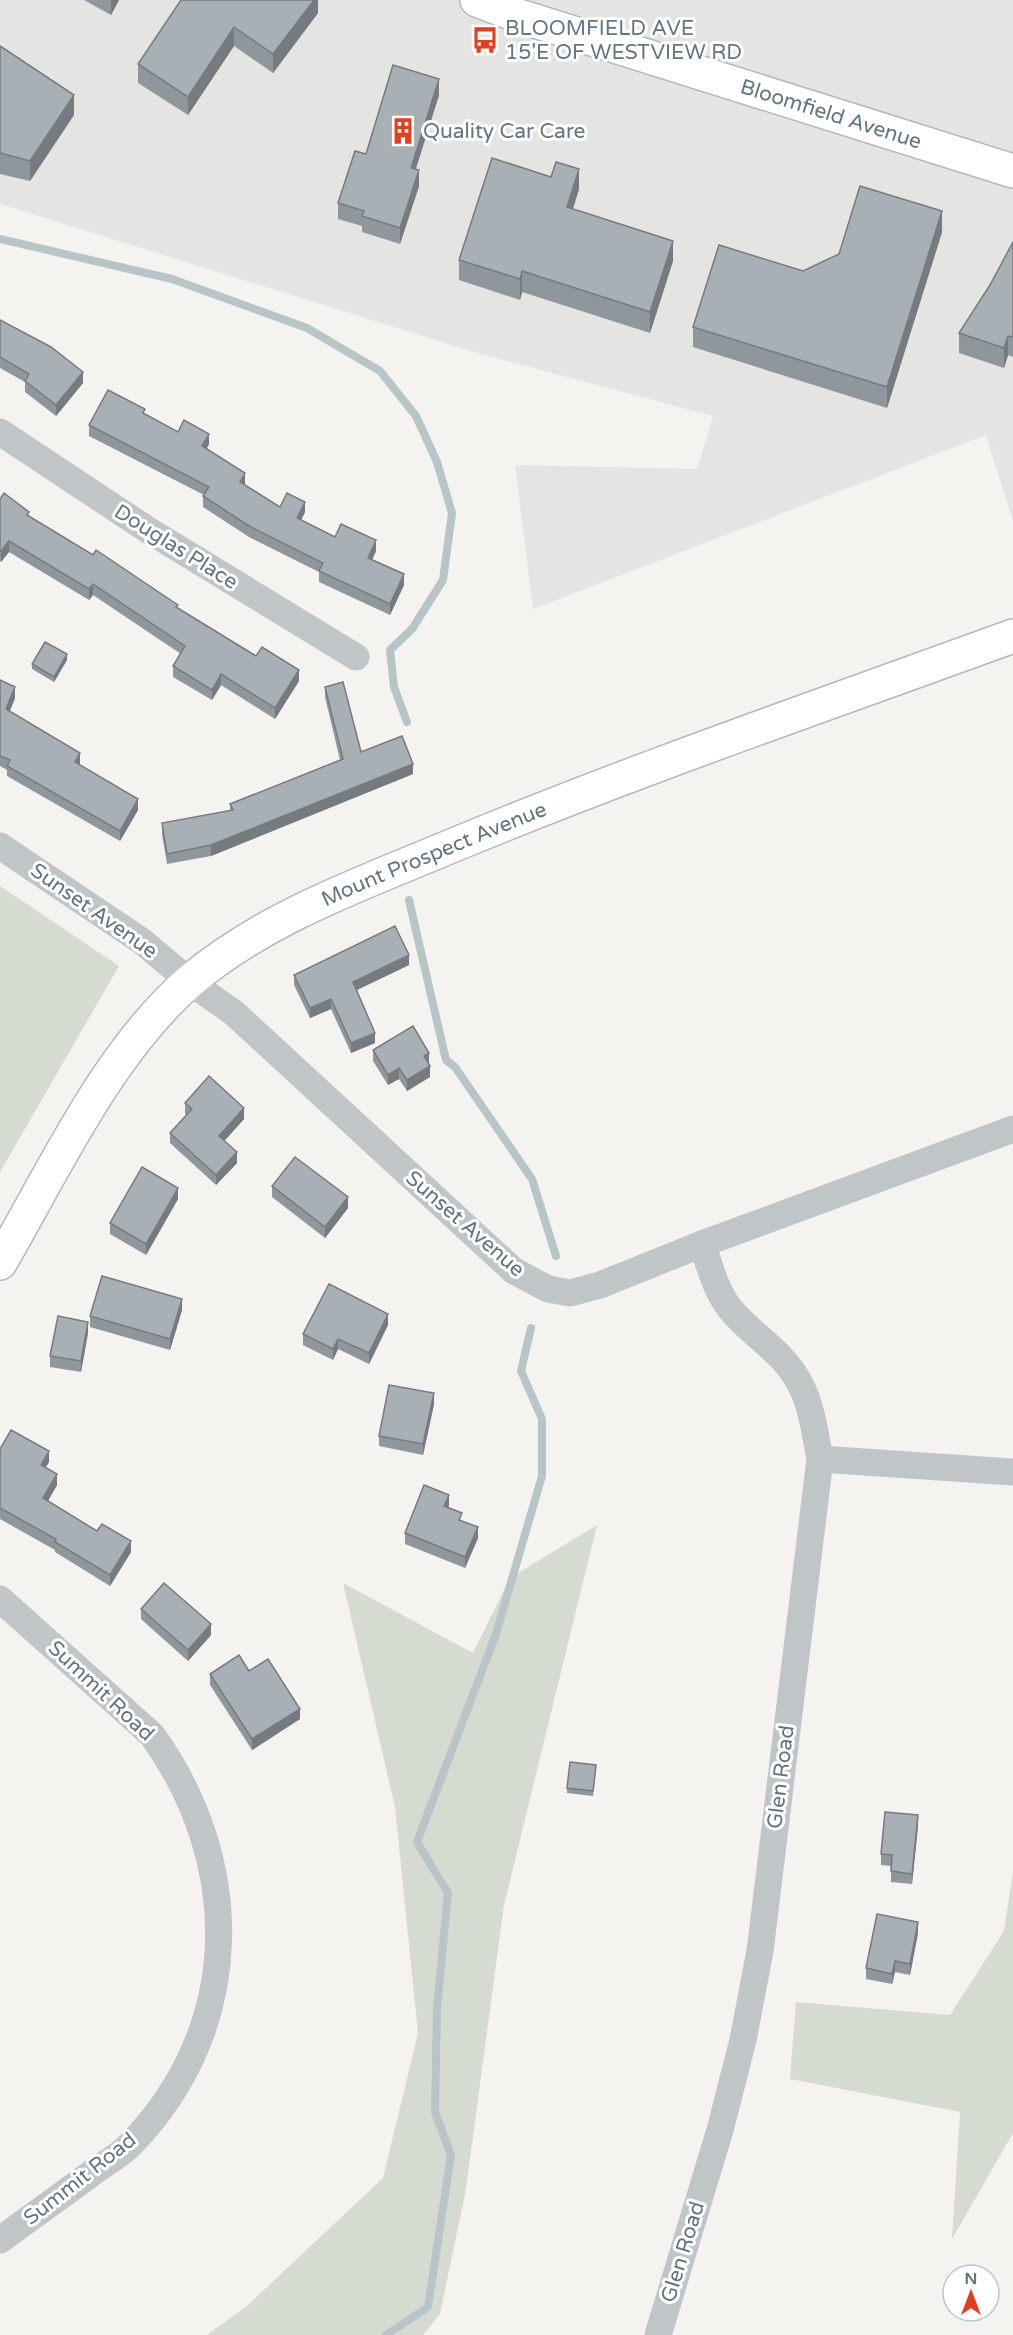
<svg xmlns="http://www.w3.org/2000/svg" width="1013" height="2335" viewBox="0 0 1013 2335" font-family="'Varela Round',sans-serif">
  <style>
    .built { fill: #e4e5e3 }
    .green { fill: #d5dbd0 }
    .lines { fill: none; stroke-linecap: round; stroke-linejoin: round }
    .stream { stroke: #b8c5c8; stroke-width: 8 }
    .major-casing { stroke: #b3b8bb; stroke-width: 36 }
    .minor { stroke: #c0c5c7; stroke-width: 27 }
    .major { stroke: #fff; stroke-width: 33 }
    .wall { fill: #90979c }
    .shaded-wall { fill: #767b7f }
    .building { fill: #a8b0b5; stroke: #767b7f; stroke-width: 1.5 }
    .labels { text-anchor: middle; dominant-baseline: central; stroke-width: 6; stroke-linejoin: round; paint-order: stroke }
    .poi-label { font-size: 21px; fill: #627581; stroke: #fff; text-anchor: start }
    .street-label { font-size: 21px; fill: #627581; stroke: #fff }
  </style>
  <rect width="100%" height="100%" fill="#f4f3ef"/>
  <!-- built -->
  <polygon class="built" points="0,0 1013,0 1013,522 986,435 533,609 515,465 697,469 713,416 477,353 0,204"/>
  <!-- green -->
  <g class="green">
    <polygon points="0,886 119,966 0,1172"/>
    <polygon points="597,1525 504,1905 466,2189 440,2314 423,2335 207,2335 248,2305 383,2178 418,2033 395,1807 343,1583 473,1653 510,1578"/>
    <polygon points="1013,1872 1013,2133 952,2239 960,2112 790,2079 796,2002 950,2015 1004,1931"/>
  </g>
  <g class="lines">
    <!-- stream -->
    <g class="stream">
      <polyline points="0,239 172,279 307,328 380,371 416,416 437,462 452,513 443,580 412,629 390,650 394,687 407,722"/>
      <polyline points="409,900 446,1060 455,1067 532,1179 556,1256"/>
      <polyline points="386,2335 428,2307 451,2155 435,2112 437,2008 448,1893 417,1842 496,1634 542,1476 542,1419 521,1371 531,1328"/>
    </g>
    <defs>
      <g id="major">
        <path id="s1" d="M477,0L516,15L1013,171"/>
        <path id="s2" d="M0,1263C54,1170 108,1052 190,981C264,918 361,884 449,847C634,770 824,705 1013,636"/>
      </g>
    </defs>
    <!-- major casing -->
    <use href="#major" class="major-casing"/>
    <!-- minor -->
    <g class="minor">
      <polyline points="0,432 148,530 356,657"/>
      <polyline points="0,846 143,942 190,982 234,1013 514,1271 548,1289 570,1293 600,1285 702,1244 1013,1129"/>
      <polyline points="820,1459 1013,1472"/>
      <path d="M0,1599L152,1735C244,1863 244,2026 132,2143C120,2156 102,2165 88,2176C59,2197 29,2219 0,2240"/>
      <path d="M658,2335L720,2130L743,2040L760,1951L820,1459C815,1434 812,1406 800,1384C784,1352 754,1337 732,1311C716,1293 710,1266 702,1244"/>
    </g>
    <!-- major -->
    <use href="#major" class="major"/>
  </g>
  <!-- wall -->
  <g class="wall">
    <polygon points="84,0 119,0 111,15"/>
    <polygon points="181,0 318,0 318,13 273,73 234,46 188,115 138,83 138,64"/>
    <polygon points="0,46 74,115 30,181 0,174"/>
    <polygon points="439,95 416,169 419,186 400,244 362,232 362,226 338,219 338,203 366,154"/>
    <polygon points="579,189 573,209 673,261 650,333 522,292 520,300 459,280 459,260"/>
    <polygon points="942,232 887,408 693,347 693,327 803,271"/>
    <polygon points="1013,242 1013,357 1008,355 1004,368 959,353 959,333 990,285"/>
    <polygon points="0,320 83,383 56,416 25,392 25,382 0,368"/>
    <polygon points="145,414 178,432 209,444 207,448 245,484 245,485 280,507 305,512 301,520 335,537 376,551 372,560 404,585 390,615 319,582 319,572 249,537 203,507 203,496 204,495 89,436 89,425"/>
    <polygon points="0,499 178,609 299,681 275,719 221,685 212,700 173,677 173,666 181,654 93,595 89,600 9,552 1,562 0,561"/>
    <polygon points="67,660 54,682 32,669 32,664"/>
    <polygon points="0,680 15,698 10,711 80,764 80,765 138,810 120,841 7,776 7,770 0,766"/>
    <polygon points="325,687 361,752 413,774 211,856 167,864 162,834 162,823 230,811 230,804 340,760 325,697"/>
    <polygon points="409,965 356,990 375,1043 351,1053 331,1009 310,1018 294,985 294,975"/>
    <polygon points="373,1050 429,1064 430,1077 407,1091 399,1079 388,1085 373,1061"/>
    <polygon points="185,1103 244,1119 224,1141 237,1163 216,1185 170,1143 170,1133 187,1115 185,1114"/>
    <polygon points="272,1186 348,1208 325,1238 272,1197"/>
    <polygon points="178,1199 146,1255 110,1234 110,1223"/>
    <polygon points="182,1310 170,1350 90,1327 90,1316"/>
    <polygon points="388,1325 369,1364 338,1349 333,1360 303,1345 303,1334"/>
    <polygon points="88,1333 81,1372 50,1367 50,1356"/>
    <polygon points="434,1404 423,1455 379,1446 379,1436"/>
    <polygon points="0,1449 49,1462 45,1468 57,1485 48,1501 131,1552 110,1586 55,1552 55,1550 0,1519"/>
    <polygon points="449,1505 448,1508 478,1538 465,1568 405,1544 405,1533"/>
    <polygon points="141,1609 211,1635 188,1661 141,1619"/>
    <polygon points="249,1671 300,1719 252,1750 210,1685 210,1674"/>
    <polygon points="596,1771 593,1796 567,1793 567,1788"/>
    <polygon points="918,1826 912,1884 891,1882 891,1866 881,1865 881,1854"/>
    <polygon points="918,1933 910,1975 895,1972 892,1984 866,1979 866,1968"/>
  </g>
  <!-- shaded-wall -->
  <g class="shaded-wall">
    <polygon points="111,0 119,0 111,15"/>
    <polygon points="314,0 318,0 318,13 273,73 273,54"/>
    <polygon points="234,27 234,46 188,115 188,97"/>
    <polygon points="439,79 439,95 411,183 411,168"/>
    <polygon points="74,95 74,115 30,181 30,161"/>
    <polygon points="579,169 579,189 567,227 567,207"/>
    <polygon points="419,170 419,186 400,244 400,228"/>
    <polygon points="942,211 942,232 887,408 887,387"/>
    <polygon points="673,241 673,261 650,333 650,312"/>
    <polygon points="522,271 522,292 520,300 520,279"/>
    <polygon points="1008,336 1008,355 1004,368 1004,348"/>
    <polygon points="83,372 83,383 56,416 56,405"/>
    <polygon points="209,434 209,444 202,456 202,446"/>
    <polygon points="245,473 245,484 240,493 240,482"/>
    <polygon points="305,502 305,512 297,529 297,518"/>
    <polygon points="376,540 376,551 368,569 368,558"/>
    <polygon points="9,541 9,552 1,562 1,551"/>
    <polygon points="404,574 404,585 390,615 390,604"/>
    <polygon points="93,584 93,595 89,600 89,589"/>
    <polygon points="67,654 67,660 54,682 54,677"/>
    <polygon points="299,670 299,681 275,719 275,708"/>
    <polygon points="221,674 221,685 212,700 212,690"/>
    <polygon points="15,687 15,698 6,720 6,709"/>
    <polygon points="80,753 80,764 75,773 75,762"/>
    <polygon points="413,764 413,774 211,856 211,845"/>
    <polygon points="138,799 138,810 120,841 120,831"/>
    <polygon points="409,955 409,965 353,992 353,982"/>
    <polygon points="331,999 331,1009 310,1018 310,1008"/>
    <polygon points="375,1033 375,1043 351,1053 351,1043"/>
    <polygon points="429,1053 429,1064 424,1056"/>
    <polygon points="430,1066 430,1077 407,1091 407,1080"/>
    <polygon points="399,1068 399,1079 388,1085 388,1075"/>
    <polygon points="244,1108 244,1119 219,1147 219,1136"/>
    <polygon points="237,1152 237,1163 216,1185 216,1175"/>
    <polygon points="178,1188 178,1199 146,1255 146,1244"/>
    <polygon points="348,1197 348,1208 325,1238 325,1227"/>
    <polygon points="182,1299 182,1310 170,1350 170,1339"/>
    <polygon points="388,1314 388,1325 369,1364 369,1353"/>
    <polygon points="88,1322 88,1333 81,1372 81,1361"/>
    <polygon points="338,1339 338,1349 333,1360 333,1349"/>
    <polygon points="434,1393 434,1404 423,1455 423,1444"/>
    <polygon points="49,1451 49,1462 41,1476 41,1465"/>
    <polygon points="57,1474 57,1485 43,1509 43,1498"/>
    <polygon points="449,1495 449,1505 444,1517 444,1506"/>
    <polygon points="478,1527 478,1538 465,1568 465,1557"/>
    <polygon points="131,1541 131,1552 110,1586 110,1575"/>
    <polygon points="211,1624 211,1635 188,1661 188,1650"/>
    <polygon points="300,1709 300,1719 252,1750 252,1739"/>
    <polygon points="918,1815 918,1826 912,1884 912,1874"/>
    <polygon points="918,1922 918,1933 910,1975 910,1964"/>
    <polygon points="895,1961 895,1972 892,1984 892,1974"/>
  </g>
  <!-- building -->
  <g class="building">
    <polygon points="181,0 314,0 273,54 234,27 188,97 138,64"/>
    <polygon points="0,46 74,95 30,161 0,153"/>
    <polygon points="393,65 439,79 411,168 419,170 400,228 362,216 364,211 338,203 355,151 366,154"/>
    <polygon points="492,158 551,177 556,162 579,169 567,207 673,241 650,312 522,271 520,279 459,260"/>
    <polygon points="860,186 942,211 887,387 693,327 719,245 803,271 839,254"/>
    <polygon points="1013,242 1013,337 1008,336 1004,348 959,333 990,285"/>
    <polygon points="0,320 51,347 83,372 56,405 25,381 29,374 0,357"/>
    <polygon points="108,390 145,409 143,413 178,432 184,420 209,434 202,446 245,473 240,482 280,507 287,493 305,502 297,518 335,537 341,524 376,540 368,558 404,574 390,604 319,571 323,563 249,526 203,496 209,487 89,425"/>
    <polygon points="4,493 29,512 27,515 93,555 96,550 178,605 176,607 256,656 262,647 299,670 275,708 221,674 212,690 173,666 185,646 93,584 89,589 9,541 1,551 0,551 0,499"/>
    <polygon points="45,642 67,654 54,677 32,664"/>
    <polygon points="0,680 15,687 6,709 80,753 75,762 138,799 120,831 7,766 10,760 0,756"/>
    <polygon points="343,682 361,752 402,736 413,764 211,845 167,854 162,823 233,810 230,804 343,759 325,687"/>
    <polygon points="395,926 409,955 353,982 375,1033 351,1043 331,999 310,1008 294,975"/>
    <polygon points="413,1026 429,1053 424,1056 430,1066 407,1080 399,1068 388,1075 373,1050"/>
    <polygon points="209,1076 244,1108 219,1136 237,1152 216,1175 170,1133 192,1109 185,1103"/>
    <polygon points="295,1157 348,1197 325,1227 272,1186"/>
    <polygon points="142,1167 178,1188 146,1244 110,1223"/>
    <polygon points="102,1276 182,1299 170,1339 90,1316"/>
    <polygon points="329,1284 388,1314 369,1353 338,1339 333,1349 303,1334"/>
    <polygon points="58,1316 88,1322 81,1361 50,1356"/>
    <polygon points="389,1385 434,1393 423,1444 379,1436"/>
    <polygon points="11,1430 49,1451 41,1465 57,1474 43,1498 97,1531 102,1524 131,1541 110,1575 55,1542 56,1539 0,1508 0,1449"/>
    <polygon points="424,1485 449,1495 444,1506 462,1513 459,1520 478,1527 465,1557 405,1533"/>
    <polygon points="164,1583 211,1624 188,1650 141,1609"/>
    <polygon points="239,1655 249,1671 268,1659 300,1709 252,1739 210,1674"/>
    <polygon points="570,1762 596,1765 593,1791 567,1788"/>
    <polygon points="885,1812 918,1815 912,1874 891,1871 892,1855 881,1854"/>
    <polygon points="877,1914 918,1922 910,1964 895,1961 892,1974 866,1968"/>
  </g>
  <!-- icons -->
  <defs>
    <symbol id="bus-bare" viewBox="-9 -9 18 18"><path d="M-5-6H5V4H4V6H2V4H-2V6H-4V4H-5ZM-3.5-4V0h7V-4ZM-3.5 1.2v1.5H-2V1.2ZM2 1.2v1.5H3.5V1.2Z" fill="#e43d1f" stroke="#fff" stroke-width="2.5" paint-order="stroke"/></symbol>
    <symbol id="building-bare" viewBox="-9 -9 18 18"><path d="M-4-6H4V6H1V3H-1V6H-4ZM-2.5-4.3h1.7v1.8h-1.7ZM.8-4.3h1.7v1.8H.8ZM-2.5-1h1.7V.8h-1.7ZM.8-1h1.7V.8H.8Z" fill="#e43d1f" stroke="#fff" stroke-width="2.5" paint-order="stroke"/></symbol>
  </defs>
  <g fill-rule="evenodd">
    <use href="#bus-bare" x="466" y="21" width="38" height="38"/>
    <use href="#building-bare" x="384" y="112" width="38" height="38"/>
  </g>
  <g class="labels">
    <!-- poi labels -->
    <g class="poi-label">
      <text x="505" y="28">BLOOMFIELD AVE<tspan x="505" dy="24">15'E OF WESTVIEW RD</tspan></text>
      <text x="423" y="131">Quality Car Care</text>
    </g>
    <!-- street labels -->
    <g class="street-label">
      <text stroke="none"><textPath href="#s1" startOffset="372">Bloomfield Avenue</textPath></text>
      <text transform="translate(176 547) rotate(32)">Douglas Place</text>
      <text stroke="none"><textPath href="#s2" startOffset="618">Mount Prospect Avenue</textPath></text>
      <text transform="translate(94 911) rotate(35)">Sunset Avenue</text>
      <text transform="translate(465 1224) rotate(41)">Sunset Avenue</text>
      <text transform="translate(101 1691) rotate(43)">Summit Road</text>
      <text transform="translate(781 1777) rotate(-83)">Glen Road</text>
      <text transform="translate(80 2179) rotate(-38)">Summit Road</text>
      <text transform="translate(683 2252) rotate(-73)">Glen Road</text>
    </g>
  </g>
  <!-- north arrow -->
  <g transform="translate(971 2293)"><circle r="28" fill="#ffffff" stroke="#c0c8cd" stroke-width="1.5"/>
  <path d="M0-4.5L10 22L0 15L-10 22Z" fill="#e43d1f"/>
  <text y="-9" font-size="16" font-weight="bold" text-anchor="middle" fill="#627581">N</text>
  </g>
</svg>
